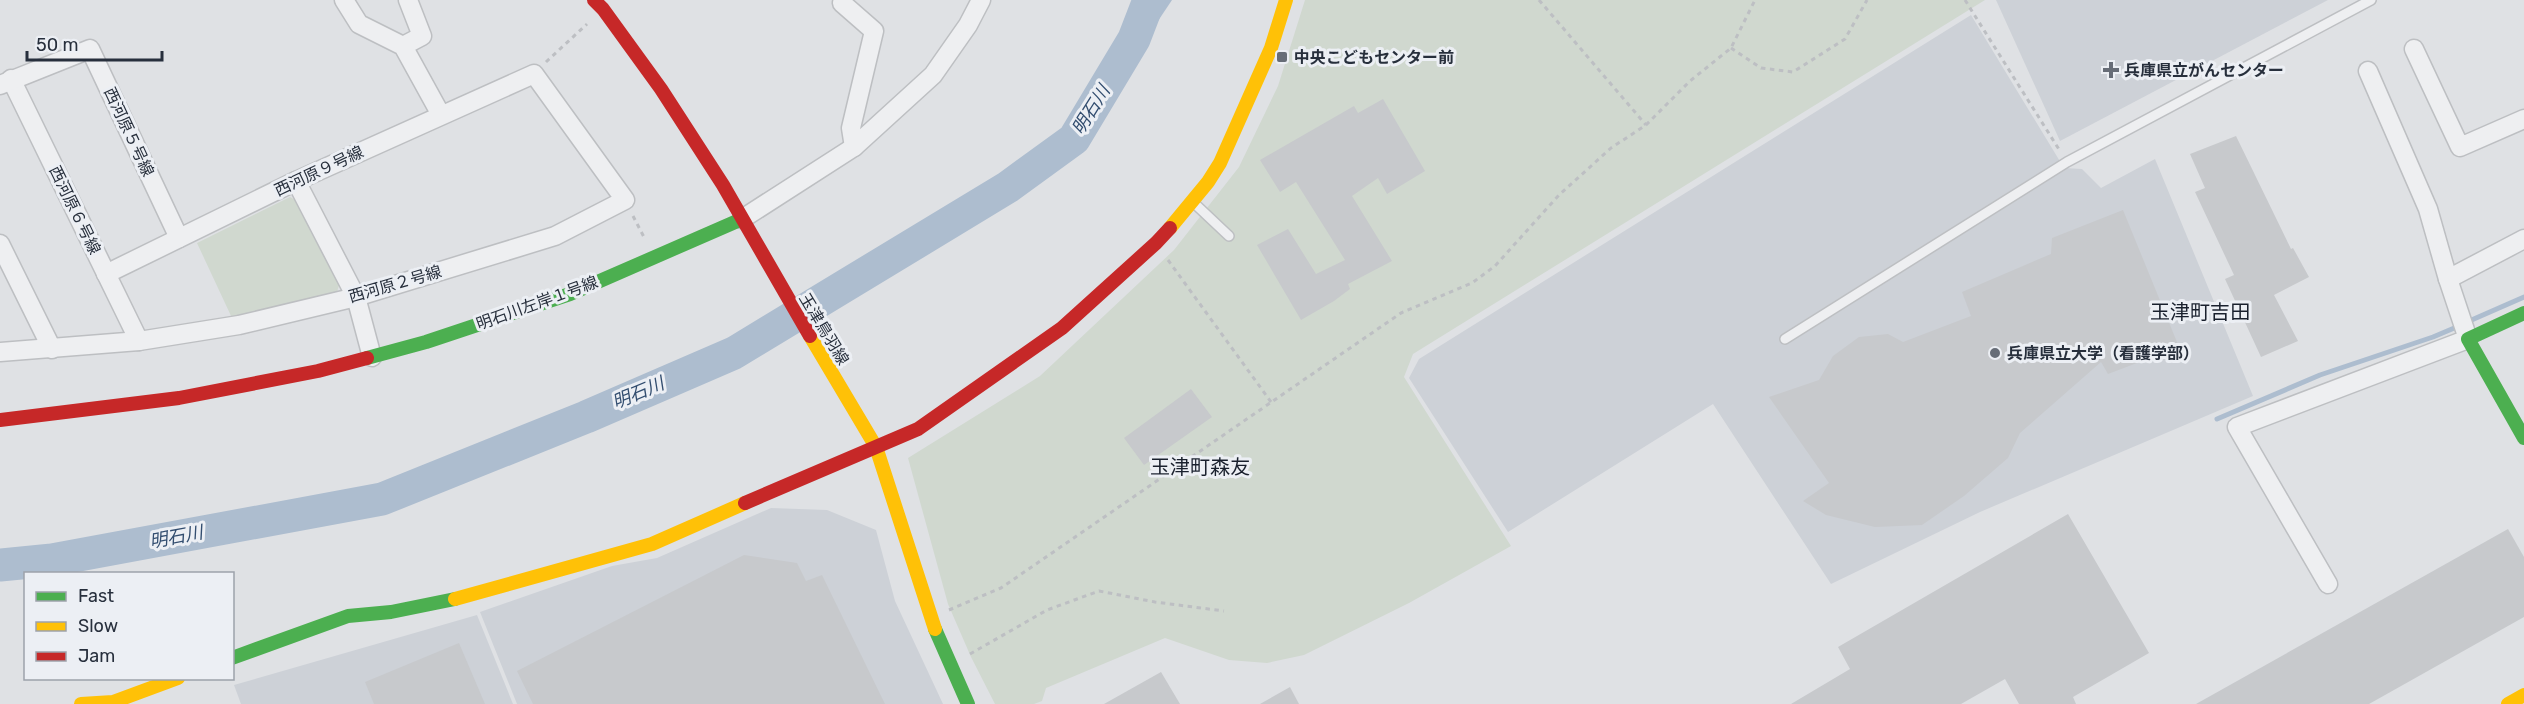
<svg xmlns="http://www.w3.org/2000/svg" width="2524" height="704" viewBox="0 0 2524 704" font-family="Rubik,'Noto Sans JP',sans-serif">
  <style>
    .built { fill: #cdd1d7 }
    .green { fill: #d0d8cf }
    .water { fill: #adbdcf }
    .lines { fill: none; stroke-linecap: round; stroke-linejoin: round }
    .stream { stroke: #adbdcf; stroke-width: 5 }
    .river { stroke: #adbdcf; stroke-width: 33 }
    .building { fill: #c7c9cc }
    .lane-casing { stroke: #bdbfc2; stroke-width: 12 }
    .street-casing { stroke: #bdbfc2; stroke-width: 21 }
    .path { stroke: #bdbfc3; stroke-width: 3; stroke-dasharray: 4.5 4.5; stroke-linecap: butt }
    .lane { stroke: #eeeff1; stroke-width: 9 }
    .street { stroke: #eeeff1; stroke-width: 18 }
    .fast { stroke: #4caf50; stroke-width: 14 }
    .slow { stroke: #ffc107; stroke-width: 14 }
    .jam { stroke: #c62828; stroke-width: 14 }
    .poi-dot { fill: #676d77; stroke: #eceff4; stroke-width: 2 }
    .labels { text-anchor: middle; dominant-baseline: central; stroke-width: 6; stroke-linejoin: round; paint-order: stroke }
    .poi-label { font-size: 16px; font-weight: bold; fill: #272f3c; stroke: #eceff4; text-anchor: start }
    .street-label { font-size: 16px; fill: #272f3c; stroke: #eceff4 }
    .water-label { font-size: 18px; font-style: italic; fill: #324d6f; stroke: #eceff4 }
    .quarter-label { font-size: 20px; fill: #19202d; stroke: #eceff4 }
  </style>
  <rect width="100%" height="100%" fill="#dfe1e4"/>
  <!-- built -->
  <g class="built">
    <polygon points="1996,0 2328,0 2060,141"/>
    <polygon points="1971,15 2064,168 2082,169 2101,188 2155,159 2253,396 1980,512 1831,584 1713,404 1508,532 1409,378 1419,359"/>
    <polygon points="771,508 827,510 876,530 895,601 943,704 517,704 480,612 612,566 657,558"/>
    <polygon points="477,615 513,704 241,704 234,685"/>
  </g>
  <!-- green -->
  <g class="green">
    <polygon points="1305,0 1985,0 1413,354 1404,377 1511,546 1409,603 1304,655 1267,663 1229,660 1165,638 1046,688 1042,701 1034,704 995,704 971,657 948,604 908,458 1040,376 1174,250 1239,167 1278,86"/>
    <polygon points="290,197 297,201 340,282 337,292 232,318 197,243"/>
  </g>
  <!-- water -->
  <polygon class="water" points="1136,0 1172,0 1091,121 1104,64"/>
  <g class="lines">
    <!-- stream -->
    <g class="stream">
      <polyline points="2467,322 2524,297"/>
      <polyline points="2217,419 2320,375 2433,337 2459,326"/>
    </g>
    <!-- river -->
    <polyline class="river" points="0,565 52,560 382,499 586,417 734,353 1008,187 1074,139 1134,39 1149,0"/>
  </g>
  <!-- building -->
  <g class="building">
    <polygon points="1383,99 1425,171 1387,194 1378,178 1352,196 1392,261 1348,284 1350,289 1334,301 1301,320 1257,245 1288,229 1316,274 1345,260 1296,182 1280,192 1260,160 1354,106 1358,113"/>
    <polygon points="2236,136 2291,249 2293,248 2309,277 2274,295 2298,341 2261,357 2225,279 2234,275 2195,192 2205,188 2190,154"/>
    <polygon points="2123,210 2179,347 2108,374 2101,362 2020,433 2008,458 1964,496 1922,525 1875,527 1826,515 1803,501 1829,483 1769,397 1819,380 1833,356 1859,337 1888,334 1903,342 1971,316 1962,292 2051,254 2052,238"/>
    <polygon points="1191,389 1212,417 1144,465 1124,438"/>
    <polygon points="2068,514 2149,653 2073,697 2076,704 2019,704 2005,679 1961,704 1791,704 1850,669 1838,647"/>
    <polygon points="2508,529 2524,557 2524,617 2369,704 2196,704"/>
    <polygon points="744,555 797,563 806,581 822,575 885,704 533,704 517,671"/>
    <polygon points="459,643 485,704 374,704 365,682"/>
    <polygon points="1161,672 1180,704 1104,704"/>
    <polygon points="1290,687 1299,704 1260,704"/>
  </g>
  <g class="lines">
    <defs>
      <g id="lane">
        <polyline points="1194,203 1229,236"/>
        <polyline points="1785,339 2067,162 2371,0"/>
      </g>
      <g id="street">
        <polyline points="344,0 359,24 403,46 441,115"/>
        <polyline points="842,3 874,31 851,128 854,147"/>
        <polyline points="403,46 422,36 408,0"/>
        <polyline points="2414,49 2460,147 2524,119"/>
        <polyline points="2368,71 2428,209 2448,279"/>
        <polyline points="11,79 139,341"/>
        <polyline points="0,85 90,49 179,238"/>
        <polyline points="296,181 356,297 372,357"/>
        <polyline points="742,219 854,147 933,75 968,25 981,0"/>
        <polyline points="0,244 52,349"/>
        <polyline points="0,352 139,341 239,325 356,297 555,236 625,200 534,74 296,181 106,274"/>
        <polyline points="2328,584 2237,427 2468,339 2448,279 2524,239"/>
      </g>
    </defs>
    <!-- lane casing -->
    <use href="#lane" class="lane-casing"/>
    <!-- street casing -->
    <use href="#street" class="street-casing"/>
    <!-- path -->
    <g class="path">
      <polyline points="1539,0 1646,125"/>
      <polyline points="1965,0 2060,151"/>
      <polyline points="1731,48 1761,68 1793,72 1845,39 1867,0"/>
      <polyline points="546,62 587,24"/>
      <polyline points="633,216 645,239"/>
      <polyline points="1168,260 1271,402"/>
      <polyline points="949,610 1001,588 1401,313 1472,283 1495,266 1559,195 1611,148 1646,125 1690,81 1731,48 1755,0"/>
      <polyline points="970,654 1047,610 1099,591 1155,602 1224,611"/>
    </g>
    <!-- lane -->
    <use href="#lane" class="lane"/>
    <!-- street -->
    <use href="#street" class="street"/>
    <!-- fast -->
    <g class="fast">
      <polyline points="2524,313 2468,339 2524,438"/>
      <polyline points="367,358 426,342 570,294 742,219"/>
      <polyline points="935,629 968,704"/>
      <polyline points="232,658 348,616 391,612 455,599"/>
    </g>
    <!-- slow -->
    <g class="slow">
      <polyline points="1170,228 1208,182 1220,163 1271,48 1286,0"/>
      <polyline points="810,336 876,447 935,629"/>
      <polyline points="455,599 652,544 745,503"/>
      <polyline points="81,704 113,702 178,678"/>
      <polyline points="2508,704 2524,695"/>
    </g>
    <!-- jam -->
    <g class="jam">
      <polyline points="594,0 603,9 661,89 723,185 810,336"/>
      <polyline points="0,420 179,398 318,371 367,358"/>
      <polyline points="745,503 918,429 1062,328 1156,243 1170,228"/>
    </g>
  </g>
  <!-- markers -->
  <g class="poi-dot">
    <rect x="1276" y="51" width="12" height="12" rx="3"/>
    <path d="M2108 61h6v6h6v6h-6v6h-6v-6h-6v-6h6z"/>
    <circle cx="1995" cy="353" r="6"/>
  </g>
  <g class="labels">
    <!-- poi labels -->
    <g class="poi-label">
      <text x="1294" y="57">中央こどもセンター前</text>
      <text x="2124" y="70">兵庫県立がんセンター</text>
      <text x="2007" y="353">兵庫県立大学（看護学部）</text>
    </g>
    <!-- street labels -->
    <g class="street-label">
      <text transform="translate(129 132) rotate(65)">西河原５号線</text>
      <text transform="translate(319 171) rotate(-25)">西河原９号線</text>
      <text transform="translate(75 210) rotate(64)">西河原６号線</text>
      <text transform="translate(395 284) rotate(-16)">西河原２号線</text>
      <text transform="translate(537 303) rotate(-20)">明石川左岸１号線</text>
      <text transform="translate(824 329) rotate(59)">玉津鳥羽線</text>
    </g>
    <!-- water labels -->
    <g class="water-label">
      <text transform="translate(1091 110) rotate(-58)">明石川</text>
      <text transform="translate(638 393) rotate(-23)">明石川</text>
      <text transform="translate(176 537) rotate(-11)">明石川</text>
    </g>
    <!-- quarter labels -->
    <g class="quarter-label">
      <text x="2200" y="312">玉津町吉田</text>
      <text x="1200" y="467">玉津町森友</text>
    </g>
  </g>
  <!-- legend -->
  <rect x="24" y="572" width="210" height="108" fill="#eceff4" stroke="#9da2aa" stroke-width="1.5"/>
  <rect x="36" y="592" width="30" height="9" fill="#4caf50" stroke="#9da2aa" stroke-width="1.5"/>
  <text x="78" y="602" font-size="18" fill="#272f3c">Fast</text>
  <rect x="36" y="622" width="30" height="9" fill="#ffc107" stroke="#9da2aa" stroke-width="1.5"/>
  <text x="78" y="632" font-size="18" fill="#272f3c">Slow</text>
  <rect x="36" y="652" width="30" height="9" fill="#c62828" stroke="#9da2aa" stroke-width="1.5"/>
  <text x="78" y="662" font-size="18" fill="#272f3c">Jam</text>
  <!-- scale -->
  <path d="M27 51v9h135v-9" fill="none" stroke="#272f3c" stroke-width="3"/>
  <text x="36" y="51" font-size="18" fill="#272f3c" stroke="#eceff4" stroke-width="4.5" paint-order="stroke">50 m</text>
</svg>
